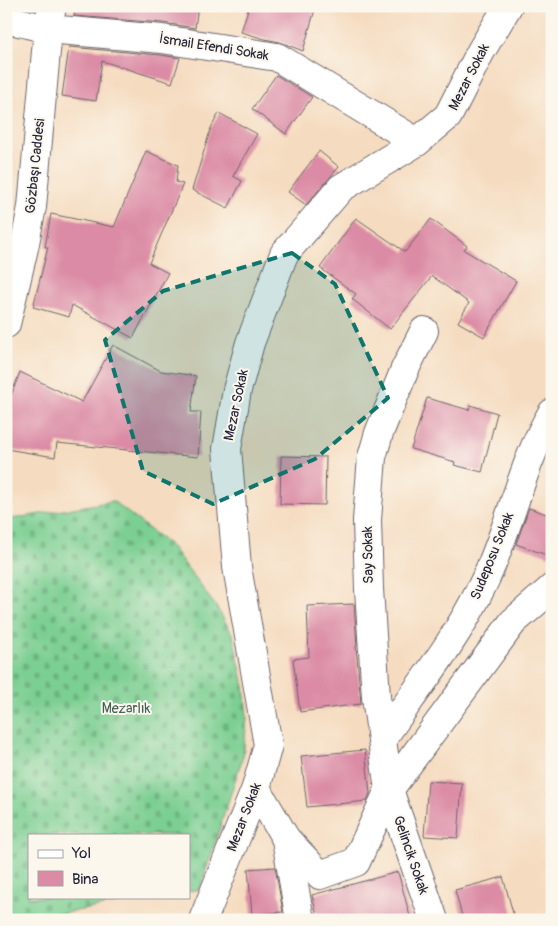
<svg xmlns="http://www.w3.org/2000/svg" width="558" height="926" viewBox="0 0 558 926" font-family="Pangolin,sans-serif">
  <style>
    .cemetery { fill: url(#cemetery-stones); stroke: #4f7866 }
    .building { fill: #db8ba5 }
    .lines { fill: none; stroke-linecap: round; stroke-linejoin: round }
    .street-casing { stroke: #6c6369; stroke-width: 30 }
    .secondary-casing { stroke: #6c6369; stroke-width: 30 }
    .street { stroke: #fff; stroke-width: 28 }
    .secondary { stroke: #fff; stroke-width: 28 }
    .marked { fill: #0f766e; fill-opacity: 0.2; stroke: #0f766e; stroke-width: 4; stroke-dasharray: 10 6; stroke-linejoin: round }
    .labels { text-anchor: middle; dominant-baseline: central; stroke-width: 4; stroke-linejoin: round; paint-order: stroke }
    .street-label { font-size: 14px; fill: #22223b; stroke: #fbf7ec }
    .park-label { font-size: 14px; fill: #425f59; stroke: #fbf7ec }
  </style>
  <defs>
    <pattern id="cemetery-stones" width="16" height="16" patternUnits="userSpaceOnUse" patternTransform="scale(1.25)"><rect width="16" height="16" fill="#7ccf92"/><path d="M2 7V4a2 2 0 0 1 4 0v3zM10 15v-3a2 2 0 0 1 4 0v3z" fill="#6bb17f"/></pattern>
  </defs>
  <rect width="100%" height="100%" fill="#fbf7ec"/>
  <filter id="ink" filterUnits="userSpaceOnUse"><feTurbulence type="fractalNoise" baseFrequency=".02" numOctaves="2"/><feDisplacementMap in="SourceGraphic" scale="10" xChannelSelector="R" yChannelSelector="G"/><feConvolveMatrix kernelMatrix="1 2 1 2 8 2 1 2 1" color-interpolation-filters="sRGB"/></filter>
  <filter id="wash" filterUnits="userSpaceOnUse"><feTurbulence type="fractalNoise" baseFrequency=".0096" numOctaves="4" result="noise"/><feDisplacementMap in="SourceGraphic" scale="20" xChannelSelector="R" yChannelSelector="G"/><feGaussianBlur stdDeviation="1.12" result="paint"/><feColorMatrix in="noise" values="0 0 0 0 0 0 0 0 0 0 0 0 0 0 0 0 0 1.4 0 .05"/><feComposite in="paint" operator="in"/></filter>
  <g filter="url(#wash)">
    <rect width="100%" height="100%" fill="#f5dbbf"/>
    <!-- cemetery -->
    <polygon class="cemetery" points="113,501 172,547 217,608 233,635 244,686 247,718 243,756 200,889 189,891 189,835 29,835 29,897 153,897 26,920 8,920 6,912 6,520"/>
    <g id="blocks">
      <!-- building -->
      <g class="building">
        <polygon points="76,6 198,6 195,28 163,23 74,16"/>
        <polygon points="249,6 316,6 303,51 280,42 265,39 241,32"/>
        <polygon points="69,47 160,55 180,58 172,83 102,61 96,101 62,96"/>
        <polygon points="276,75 312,97 286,134 252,109"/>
        <polygon points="219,113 257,134 233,176 242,181 228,208 192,190 211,128"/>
        <polygon points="146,151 178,165 176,182 183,184 149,263 168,273 133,338 72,305 69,317 33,307 48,247 45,247 51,214 114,227"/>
        <polygon points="319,151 339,167 306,205 288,192"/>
        <polygon points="356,218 405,252 431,219 467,246 464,250 516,281 484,337 458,322 469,303 432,276 390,329 352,299 356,294 320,268"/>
        <polygon points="113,345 161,371 196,376 191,412 201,412 198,457 57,443 55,457 6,449 6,409 20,372 82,402"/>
        <polygon points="427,398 469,410 470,405 497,413 482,472 454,465 455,462 411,449"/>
        <polygon points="281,456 326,457 325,505 280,504"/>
        <polygon points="529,508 552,516 552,557 516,544"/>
        <polygon points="354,604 357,646 356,646 361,704 300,712 293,659 309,657 307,606"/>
        <polygon points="365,750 370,793 367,801 307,807 301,756"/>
        <polygon points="428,781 462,783 458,838 424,836"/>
        <polygon points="275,867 283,912 252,914 248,869"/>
        <polygon points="398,872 411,920 318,920 312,895"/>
        <polygon points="503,877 515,920 463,920 455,890"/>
      </g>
    </g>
  </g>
  <g filter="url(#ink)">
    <use href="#blocks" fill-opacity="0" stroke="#6c6369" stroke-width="1"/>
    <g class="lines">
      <defs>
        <g id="street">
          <polyline points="48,29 162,39 277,57 417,142"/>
          <polyline points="424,331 405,369 379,433 372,457 367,520 369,589 376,697 389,790 434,920"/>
          <path d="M382,739C416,690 456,641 482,586C510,530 520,467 552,413"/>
          <polyline points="256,788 286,839 320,875 356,862 389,790 513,622 552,588"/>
          <polyline points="286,839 300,920"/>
          <polyline points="203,920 256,788 268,745 237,567 227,449 237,390 250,343 284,254 341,188 417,142 448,116 481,51 508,6"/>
        </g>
        <g id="secondary">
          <polyline points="6,19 48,29"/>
          <polyline points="6,324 24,248 32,207 48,29 52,6"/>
        </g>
      </defs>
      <!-- street casing -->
      <use href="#street" class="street-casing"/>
      <!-- secondary casing -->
      <use href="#secondary" class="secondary-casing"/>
      <!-- street -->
      <use href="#street" class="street"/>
      <!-- secondary -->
      <use href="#secondary" class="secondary"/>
    </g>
  </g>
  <!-- marked area -->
  <path class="marked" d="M292,253L335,284L388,398L315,459L213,504L143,471L105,340L163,291Z"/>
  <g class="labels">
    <!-- street labels -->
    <g class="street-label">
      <text transform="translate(214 47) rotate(9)">İsmail Efendi Sokak</text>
      <text transform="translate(469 77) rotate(-63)">Mezar Sokak</text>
      <text transform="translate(35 166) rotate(-84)">Gözbaşı Caddesi</text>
      <text transform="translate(236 405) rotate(-78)">Mezar Sokak</text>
      <text transform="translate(368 555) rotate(-91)">Say Sokak</text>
      <text transform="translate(492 556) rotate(-68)">Sudeposu Sokak</text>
      <text transform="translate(244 817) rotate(-69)">Mezar Sokak</text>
      <text transform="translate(411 855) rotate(71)">Gelincik Sokak</text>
    </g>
    <!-- park labels -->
    <g class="park-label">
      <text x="126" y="708">Mezarlık</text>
    </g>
  </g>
  <!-- margin -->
  <rect width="558" height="926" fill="none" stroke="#fbf7ec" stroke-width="25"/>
  <!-- legend -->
  <rect x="28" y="834" width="162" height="65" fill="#fbf7ec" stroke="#a4a2a5"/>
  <rect x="38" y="850" width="25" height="8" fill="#ffffff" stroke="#a4a2a5"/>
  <text x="72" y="858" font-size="15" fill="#22223b">Yol</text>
  <rect x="38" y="871" width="25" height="15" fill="#db8ba5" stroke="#a4a2a5"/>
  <text x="72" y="884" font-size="15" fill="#22223b">Bina</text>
</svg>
